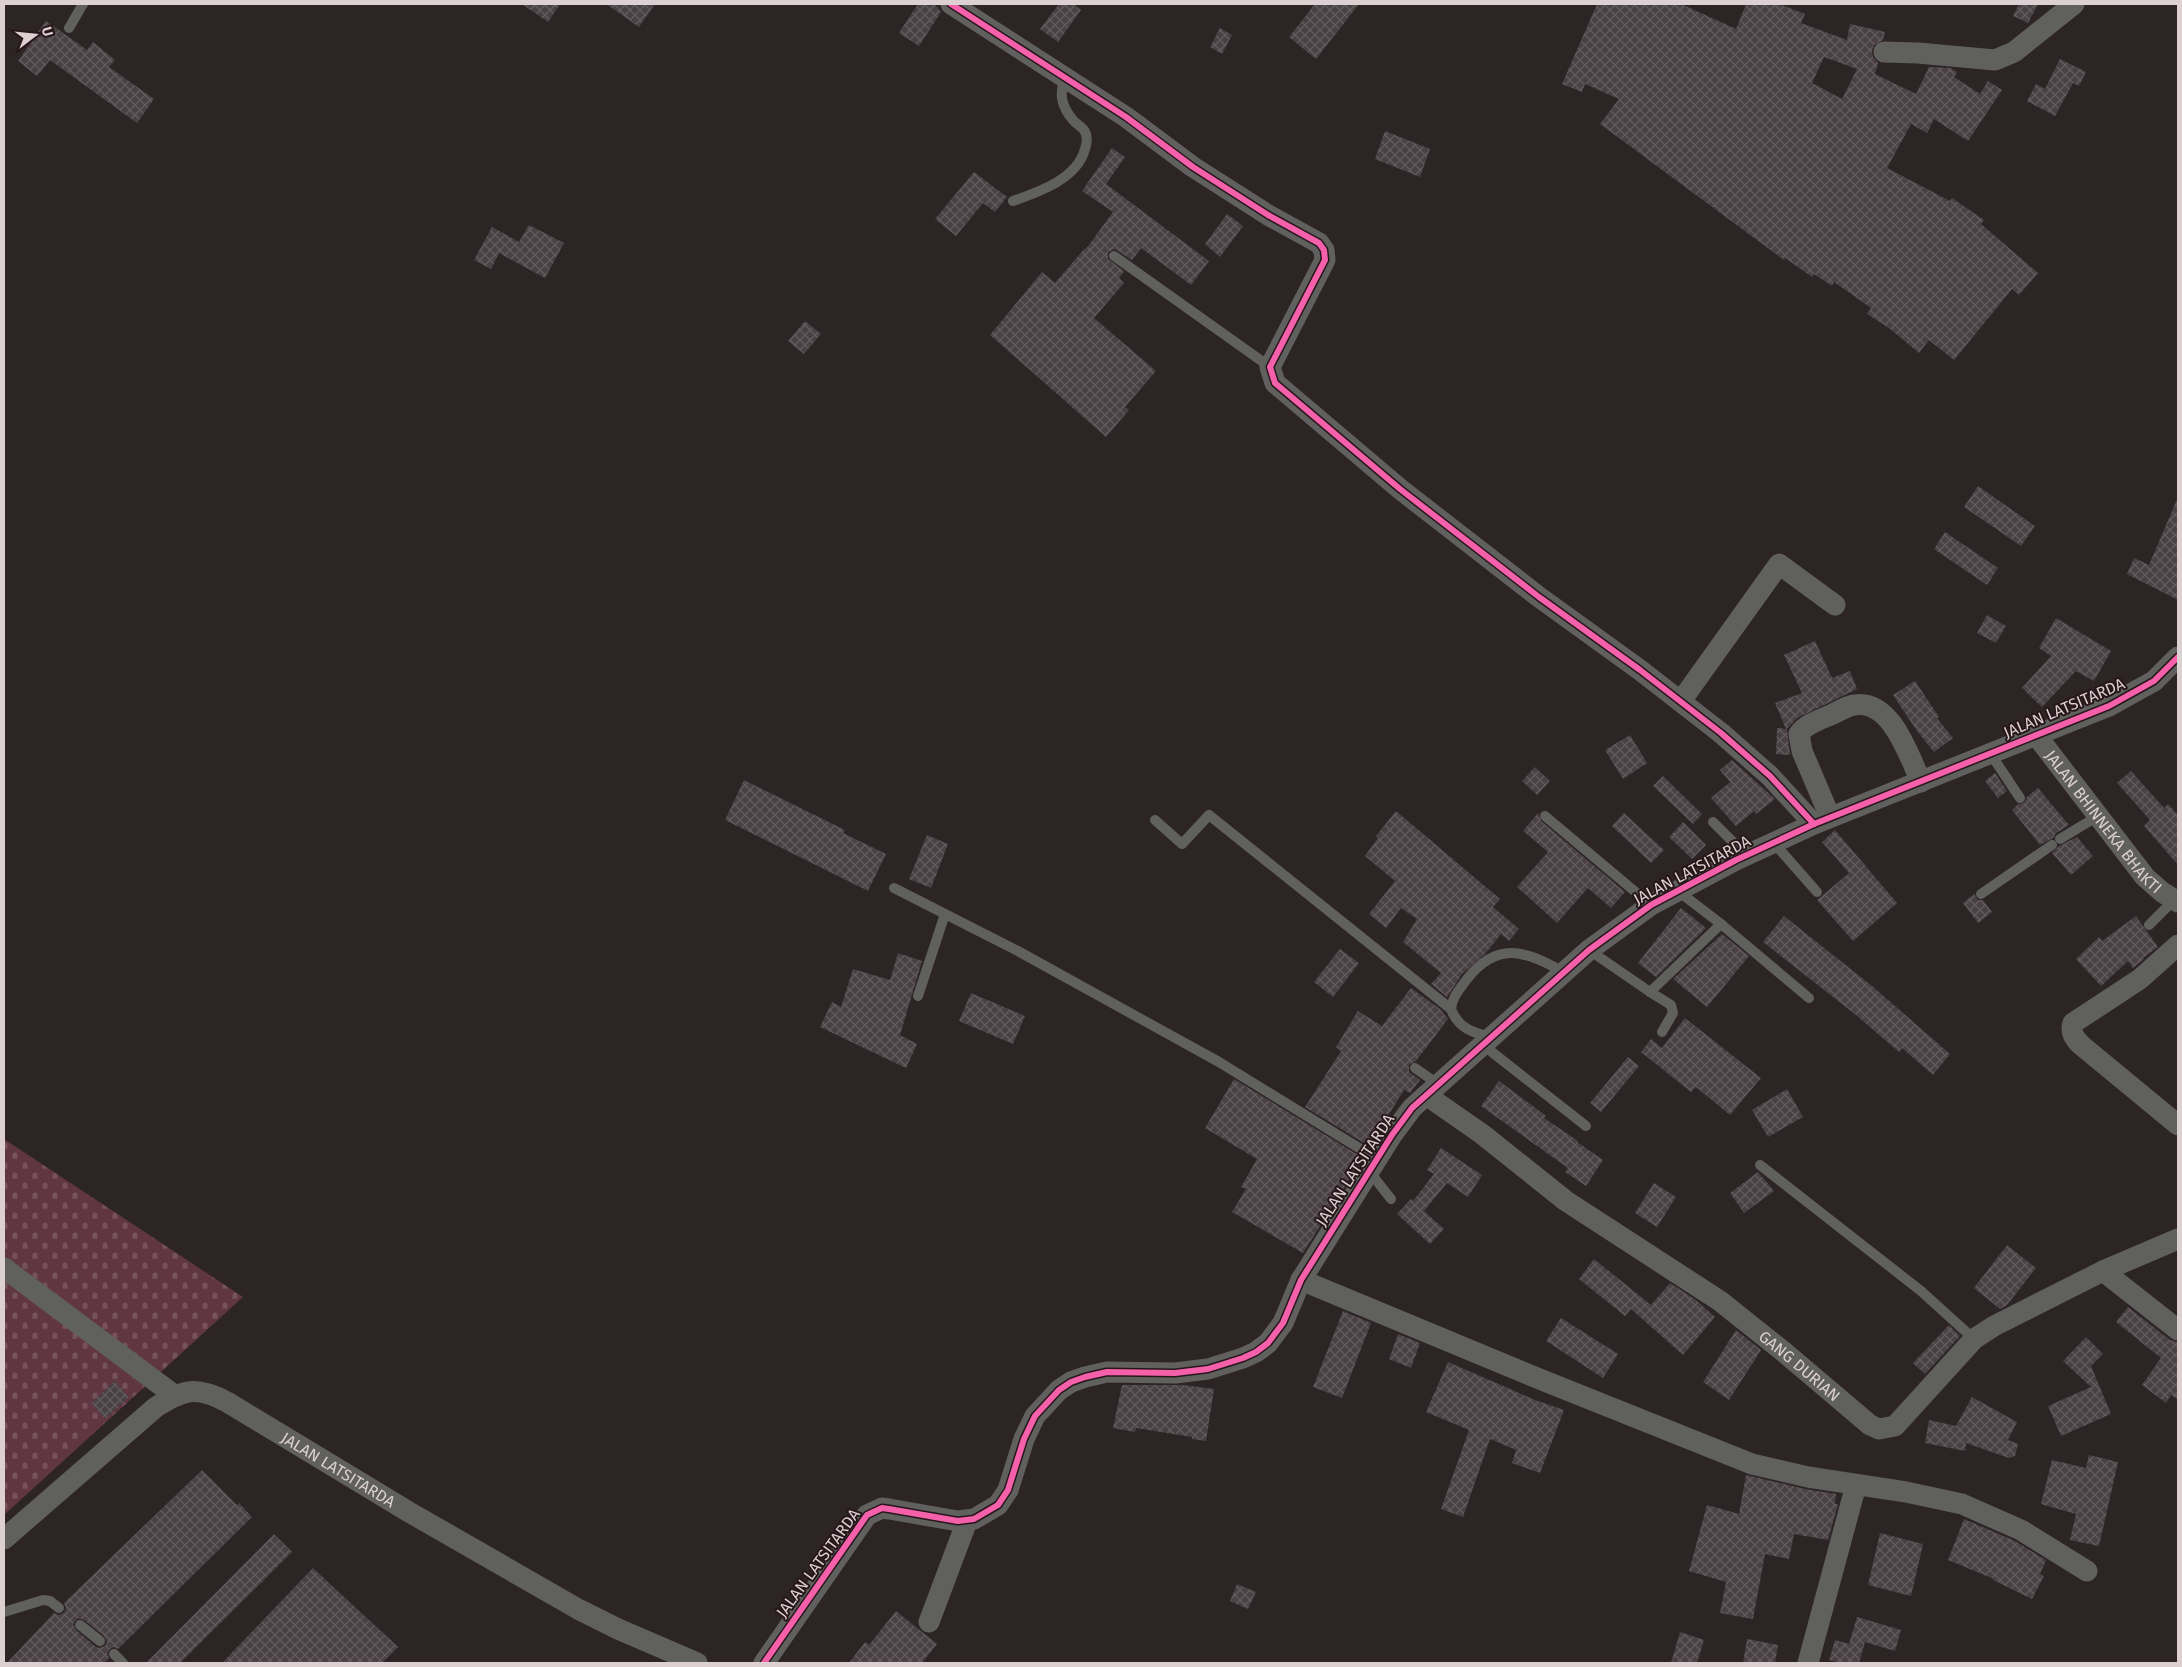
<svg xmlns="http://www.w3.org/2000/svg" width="2182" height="1667" viewBox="0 0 2182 1667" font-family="'Fira Sans',sans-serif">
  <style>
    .cemetery { fill: url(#cemetery-stones) }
    .building { fill: url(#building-cross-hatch); fill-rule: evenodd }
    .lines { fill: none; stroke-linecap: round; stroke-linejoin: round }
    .lane { stroke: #60605e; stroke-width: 10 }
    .street { stroke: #60605e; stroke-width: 21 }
    .cycleway-casing { stroke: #27171b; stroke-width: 9 }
    .cycleway { stroke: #f560ab; stroke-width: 6 }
    .labels { text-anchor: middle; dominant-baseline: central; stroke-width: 4; stroke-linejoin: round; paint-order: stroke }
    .street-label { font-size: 16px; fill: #dcd0d3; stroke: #27171b }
  </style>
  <defs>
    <pattern id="cemetery-stones" width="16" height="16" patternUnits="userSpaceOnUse" patternTransform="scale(1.25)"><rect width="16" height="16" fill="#5f3642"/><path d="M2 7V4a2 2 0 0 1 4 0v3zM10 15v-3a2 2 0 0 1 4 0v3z" fill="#75525c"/></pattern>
    <pattern id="building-cross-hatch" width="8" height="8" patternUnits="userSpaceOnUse" patternTransform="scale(1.25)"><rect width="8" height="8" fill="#494143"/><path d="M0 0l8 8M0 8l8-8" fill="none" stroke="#635b5d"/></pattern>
  </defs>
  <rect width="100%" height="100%" fill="#2d2426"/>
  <!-- cemetery -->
  <polygon class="cemetery" points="4,1139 243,1297 4,1515"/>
  <!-- building -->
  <g class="building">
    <polygon points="522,4 560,4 548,22"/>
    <polygon points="606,4 655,4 639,27"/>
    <polygon points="918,4 934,4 941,12 919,46 899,33"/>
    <polygon points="1059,4 1073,4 1081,10 1058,42 1040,29"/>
    <polygon points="1315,4 1359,4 1316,59 1289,37"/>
    <path d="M1597,4H1681L1736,29L1746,4H1779L1805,14L1801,23L1847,40L1850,24L1885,32L1883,40L1874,45L1872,51L1873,57L1878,63L1875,74L1916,94L1929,67L1950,68L1957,72L1954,77L1980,94L1988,81L2002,90L1968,141L1934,119L1927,133L1911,124L1887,168L1950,201L1952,198L1984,220L1981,224L2038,273L2019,295L2012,289L1954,360L1929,340L1919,353L1889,328L1867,314L1871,308L1834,282L1832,286L1814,274L1812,277L1785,258L1784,260L1600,124L1619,99L1585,84L1582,92L1562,84ZM1824,57L1857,69L1842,99L1812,83Z"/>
    <polygon points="2019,4 2038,4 2028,23 2013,16"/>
    <polygon points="46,21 87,50 93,42 115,60 109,67 154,99 137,123 50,60 37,76 18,61"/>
    <polygon points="1220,28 1232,35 1222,54 1210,47"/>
    <polygon points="2060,59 2086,72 2079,86 2073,83 2055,116 2027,101 2036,84 2045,89"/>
    <polygon points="1385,131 1430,149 1420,177 1375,159"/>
    <polygon points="1112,148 1125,157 1106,184 1209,261 1191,285 1141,248 1132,260 1115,249 1108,252 1108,259 1124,271 1119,278 1124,283 1094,318 1156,371 1125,407 1129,410 1106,437 990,335 1042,272 1055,283 1085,248 1086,249 1113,212 1082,191"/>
    <polygon points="974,172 1007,197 995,212 983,203 956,236 935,219"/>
    <polygon points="1227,214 1243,226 1220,257 1205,244"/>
    <polygon points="529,225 564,243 545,278 499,253 491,269 474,260 492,227 519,242"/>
    <polygon points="805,321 821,334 804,354 788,341"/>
    <polygon points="1978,486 2035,526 2021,546 1964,507"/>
    <polygon points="2178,497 2178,600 2127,574 2134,558 2149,565"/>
    <polygon points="1945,532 1998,568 1987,585 1934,549"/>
    <polygon points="1987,615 2006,626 1996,643 1977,633"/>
    <polygon points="2056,618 2111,651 2094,681 2076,671 2042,707 2022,688 2051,656 2039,648"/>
    <polygon points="1815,641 1832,678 1850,671 1857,689 1797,718 1787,729 1790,755 1776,754 1777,728 1786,729 1775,703 1802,693 1784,655"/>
    <polygon points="1915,681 1939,717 1937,718 1953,738 1934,752 1917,731 1893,695"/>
    <polygon points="1630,735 1647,763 1623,779 1605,750"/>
    <polygon points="1732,760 1775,799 1756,814 1754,811 1736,826 1711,798 1730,782 1720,770"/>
    <polygon points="1535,767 1550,781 1537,795 1522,781"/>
    <polygon points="2131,771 2164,808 2168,804 2178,815 2178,865 2144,826 2150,820 2117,783"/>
    <polygon points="1995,773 2007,791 1998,798 1985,781"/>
    <polygon points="1663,776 1702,814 1693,824 1653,786"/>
    <polygon points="744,780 845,830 843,833 886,854 868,891 725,820"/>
    <polygon points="2038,788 2069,825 2056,833 2053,838 2040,845 2012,810 2018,804 2024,803 2027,797"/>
    <polygon points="1396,811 1500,899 1493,907 1519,929 1509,941 1501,934 1485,954 1462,974 1447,997 1431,984 1441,973 1403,942 1417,919 1401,908 1386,928 1369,914 1395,881 1365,856 1378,838 1376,836"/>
    <polygon points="1538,813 1541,821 1625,892 1611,908 1588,888 1557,923 1517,887 1548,852 1523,831"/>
    <polygon points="1624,813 1664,850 1651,863 1612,826"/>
    <polygon points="1683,822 1706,845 1692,859 1669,837"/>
    <polygon points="1835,830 1897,903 1853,941 1817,900 1849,873 1822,842"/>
    <polygon points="927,835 948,844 931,888 909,879"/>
    <polygon points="2077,837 2093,856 2071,875 2052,853 2059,846"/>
    <polygon points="1974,894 1978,900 1983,900 1992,912 1978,923 1963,903"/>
    <polygon points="1681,908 1706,928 1656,977 1638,963"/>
    <polygon points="1784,916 1872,986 1950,1054 1933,1075 1902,1048 1899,1052 1856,1015 1763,942"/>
    <polygon points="2136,916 2158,947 2143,958 2144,959 2133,968 2128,961 2101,986 2076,959 2099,937 2102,941"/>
    <polygon points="1722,934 1749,956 1707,1007 1673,979"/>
    <polygon points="1340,949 1359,963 1333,997 1314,982"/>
    <polygon points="898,953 922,961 900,1035 917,1044 906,1068 820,1027 832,1002 841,1007 853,969 890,980"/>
    <polygon points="1411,988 1440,1009 1448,1019 1416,1061 1409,1065 1409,1072 1420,1080 1410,1093 1404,1090 1369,1146 1305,1107 1341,1051 1336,1047 1358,1011 1382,1026"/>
    <polygon points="971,993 1025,1016 1013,1044 959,1021"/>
    <polygon points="1685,1018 1761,1078 1730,1115 1696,1087 1691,1092 1641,1052 1651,1039 1662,1048"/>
    <polygon points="1628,1057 1639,1066 1601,1112 1590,1103"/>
    <polygon points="1234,1079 1363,1158 1303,1253 1232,1212 1246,1189 1241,1187 1257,1159 1205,1128"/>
    <polygon points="1499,1081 1546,1116 1544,1118 1578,1141 1577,1142 1603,1160 1586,1186 1565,1172 1568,1168 1481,1106"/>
    <polygon points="1787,1089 1803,1117 1768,1137 1752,1110"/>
    <polygon points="1441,1148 1482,1175 1468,1197 1447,1183 1424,1211 1444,1229 1430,1244 1397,1214 1411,1199 1413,1201 1434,1174 1427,1170"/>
    <polygon points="1758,1172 1774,1191 1744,1213 1730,1193"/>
    <polygon points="1654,1183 1676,1197 1657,1227 1635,1213"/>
    <polygon points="2007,1245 2036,1268 2007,1305 2000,1309 1974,1288"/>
    <polygon points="1594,1259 1651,1305 1670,1283 1696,1300 1715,1317 1683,1355 1631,1309 1625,1316 1579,1279"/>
    <polygon points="2128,1307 2170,1340 2178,1342 2178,1400 2171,1395 2166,1403 2142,1385 2161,1358 2116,1322"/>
    <polygon points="1343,1311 1371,1323 1342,1398 1313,1387"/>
    <polygon points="1561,1318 1618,1354 1603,1378 1546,1341"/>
    <polygon points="1949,1325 1960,1336 1925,1374 1913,1363"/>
    <polygon points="1736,1330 1761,1350 1729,1400 1703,1382"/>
    <polygon points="1398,1334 1420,1343 1411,1368 1389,1359"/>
    <polygon points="2086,1337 2103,1354 2091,1366 2111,1414 2061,1436 2048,1406 2091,1387 2063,1361"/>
    <polygon points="1448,1362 1535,1400 1564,1410 1540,1473 1512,1463 1516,1450 1490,1439 1463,1517 1441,1509 1469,1430 1426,1412"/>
    <polygon points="115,1381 129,1397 105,1419 91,1403"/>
    <polygon points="1122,1385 1182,1385 1214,1389 1206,1441 1192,1439 1192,1437 1136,1428 1135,1432 1113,1428"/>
    <polygon points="1972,1397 2017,1422 2008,1440 2018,1444 2015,1456 2009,1458 1966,1443 1965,1451 1925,1443 1929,1420 1956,1426"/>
    <polygon points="2089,1455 2118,1462 2099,1546 2070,1540 2076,1514 2041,1504 2052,1460 2086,1468"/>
    <path d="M202,1470L237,1505L239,1503L252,1517L118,1649L113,1647L110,1649L107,1653L109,1658L104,1663H7L54,1613L59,1615L64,1613L66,1608L64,1603ZM78,1618L84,1620L104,1636L107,1642L105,1646L99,1648L96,1647L76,1630L73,1624Z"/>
    <polygon points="1746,1475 1805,1489 1836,1494 1835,1504 1838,1504 1828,1540 1794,1534 1789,1559 1765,1554 1753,1619 1720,1613 1726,1582 1689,1571 1707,1505 1739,1514"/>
    <polygon points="1964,1519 2015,1541 2046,1560 2040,1574 2044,1576 2032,1599 1993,1580 1994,1579 1948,1560"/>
    <polygon points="1880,1533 1923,1544 1911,1596 1868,1585"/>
    <polygon points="274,1534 292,1552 180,1663 146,1663"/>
    <polygon points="313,1568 398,1647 382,1663 222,1663"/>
    <polygon points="1237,1584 1256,1592 1248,1609 1230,1601"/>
    <polygon points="896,1611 937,1644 922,1663 849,1663 865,1642 869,1645"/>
    <polygon points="1857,1617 1901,1630 1895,1651 1865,1642 1859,1663 1841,1663 1829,1660 1835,1640 1849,1644"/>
    <polygon points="1680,1632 1704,1640 1697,1663 1671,1663"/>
    <polygon points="1747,1639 1778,1645 1775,1663 1743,1663"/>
  </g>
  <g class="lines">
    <!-- lane -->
    <g class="lane">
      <polyline points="69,28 83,4"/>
      <path d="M1013,201C1039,192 1077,179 1085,149C1087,143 1088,136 1084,130C1081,126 1076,124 1073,120C1061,106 1059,94 1065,78"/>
      <polyline points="1114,256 1270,367"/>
      <polyline points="1990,753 2020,798"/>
      <polyline points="1545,816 1651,905"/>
      <polyline points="1155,820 1182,844 1209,815 1451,1009"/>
      <polyline points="1713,822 1746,855"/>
      <polyline points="2060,839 2098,816"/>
      <polyline points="1773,842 1817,892"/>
      <polyline points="894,888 1016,950 1219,1062 1377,1159"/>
      <polyline points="1678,891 1721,924 1809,998"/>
      <polyline points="1981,894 2052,845"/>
      <polyline points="2149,925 2174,900"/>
      <polyline points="1589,950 1650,992 1671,1005 1673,1013 1662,1032"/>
      <polyline points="1650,992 1721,924"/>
      <polyline points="918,996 945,914"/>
      <path d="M1491,1037C1473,1033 1458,1028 1451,1009C1452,997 1460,989 1467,979C1497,941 1525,950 1563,972"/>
      <polyline points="1483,1045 1586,1126"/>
      <polyline points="1415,1068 1438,1084"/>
      <polyline points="1760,1165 1921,1291 1974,1339"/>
      <polyline points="1369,1171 1391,1199"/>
      <polyline points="4,1612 43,1600 50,1601 59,1608"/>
      <polyline points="80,1625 100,1641"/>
      <polyline points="114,1654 123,1663"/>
    </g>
    <!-- street -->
    <g class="street">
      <polyline points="951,4 1126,117 1193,167 1268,215 1319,243 1324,250 1325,260 1270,367 1275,383 1400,489 1539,597 1640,670 1721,733 1770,776 1814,824"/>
      <polyline points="1884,52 1918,53 1995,60 2014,52 2074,4"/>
      <polyline points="1681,701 1779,564 1835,605"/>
      <path id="s1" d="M2036,735L2145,877L2162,892L2178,902"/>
      <path d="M1830,817L1802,751L1799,734C1805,724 1822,719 1833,714C1839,711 1847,706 1854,705C1891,698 1909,756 1921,782"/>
      <path d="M2178,945L2140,979L2073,1023C2070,1032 2074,1038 2081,1045L2178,1125"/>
      <path id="s2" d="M1426,1095L1482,1134L1566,1201L1720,1301L1784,1352L1870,1425L1879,1429L1895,1426L1974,1339L1994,1326L2103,1271L2178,1239"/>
      <polyline points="4,1268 174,1395"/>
      <polyline points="2103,1271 2178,1330"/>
      <polyline points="1301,1280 1542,1380 1752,1464 1808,1477 1906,1492 1962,1504 2021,1530 2087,1571"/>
      <path id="s3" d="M4,1539L156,1407C184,1389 197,1386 227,1402L409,1512L578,1609L618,1629L697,1663"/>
      <polyline points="929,1622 967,1521"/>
      <polyline points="764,1663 867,1515 882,1508 889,1509 958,1521 974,1519 998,1505 1008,1490 1024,1439 1035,1416 1059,1390 1071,1382 1085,1377 1107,1372 1175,1373 1208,1369 1243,1358 1256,1352 1268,1343 1283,1323 1301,1280 1392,1135 1412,1108 1589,950 1651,905 1736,860 1814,824 2109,706 2154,681 2178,657"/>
      <polyline points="1808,1663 1856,1485"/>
    </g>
    <defs>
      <g id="cycleway">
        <polyline points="951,4 1126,117 1193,167 1268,215 1319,243 1324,250 1325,260 1270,367 1275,383 1400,489 1539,597 1640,670 1721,733 1770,776 1814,824"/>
        <polyline points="764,1663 867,1515 882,1508 889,1509 958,1521 974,1519 998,1505 1008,1490 1024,1439 1035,1416 1059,1390 1071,1382 1085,1377 1107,1372 1175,1373 1208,1369 1243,1358 1256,1352 1268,1343 1283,1323 1301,1280 1392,1135 1412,1108 1589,950 1651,905 1736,860 1814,824 2109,706 2154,681 2178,657"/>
      </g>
    </defs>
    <!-- cycleway casing -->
    <use href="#cycleway" class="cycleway-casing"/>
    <!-- cycleway -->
    <use href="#cycleway" class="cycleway"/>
  </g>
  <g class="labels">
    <!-- street labels -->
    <g class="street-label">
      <text transform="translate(2064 708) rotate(-23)">JALAN LATSITARDA</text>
      <text stroke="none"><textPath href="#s1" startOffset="110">JALAN BHINNEKA BHAKTI</textPath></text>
      <text transform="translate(1692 870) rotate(-28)">JALAN LATSITARDA</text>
      <text transform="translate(1355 1170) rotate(-57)">JALAN LATSITARDA</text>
      <text stroke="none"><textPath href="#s2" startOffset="462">GANG DURIAN</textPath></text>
      <text stroke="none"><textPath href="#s3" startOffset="408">JALAN LATSITARDA</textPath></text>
      <text transform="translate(818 1563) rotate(-54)">JALAN LATSITARDA</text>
    </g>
  </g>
  <!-- border -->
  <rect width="2182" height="1667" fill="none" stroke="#dcd0d3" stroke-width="10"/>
  <!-- north arrow -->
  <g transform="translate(35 35) rotate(74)" stroke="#27171b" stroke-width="4" paint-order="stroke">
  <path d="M0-4L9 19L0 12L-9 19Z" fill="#dcd0d3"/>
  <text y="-8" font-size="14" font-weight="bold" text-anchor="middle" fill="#dcd0d3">U</text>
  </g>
</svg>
